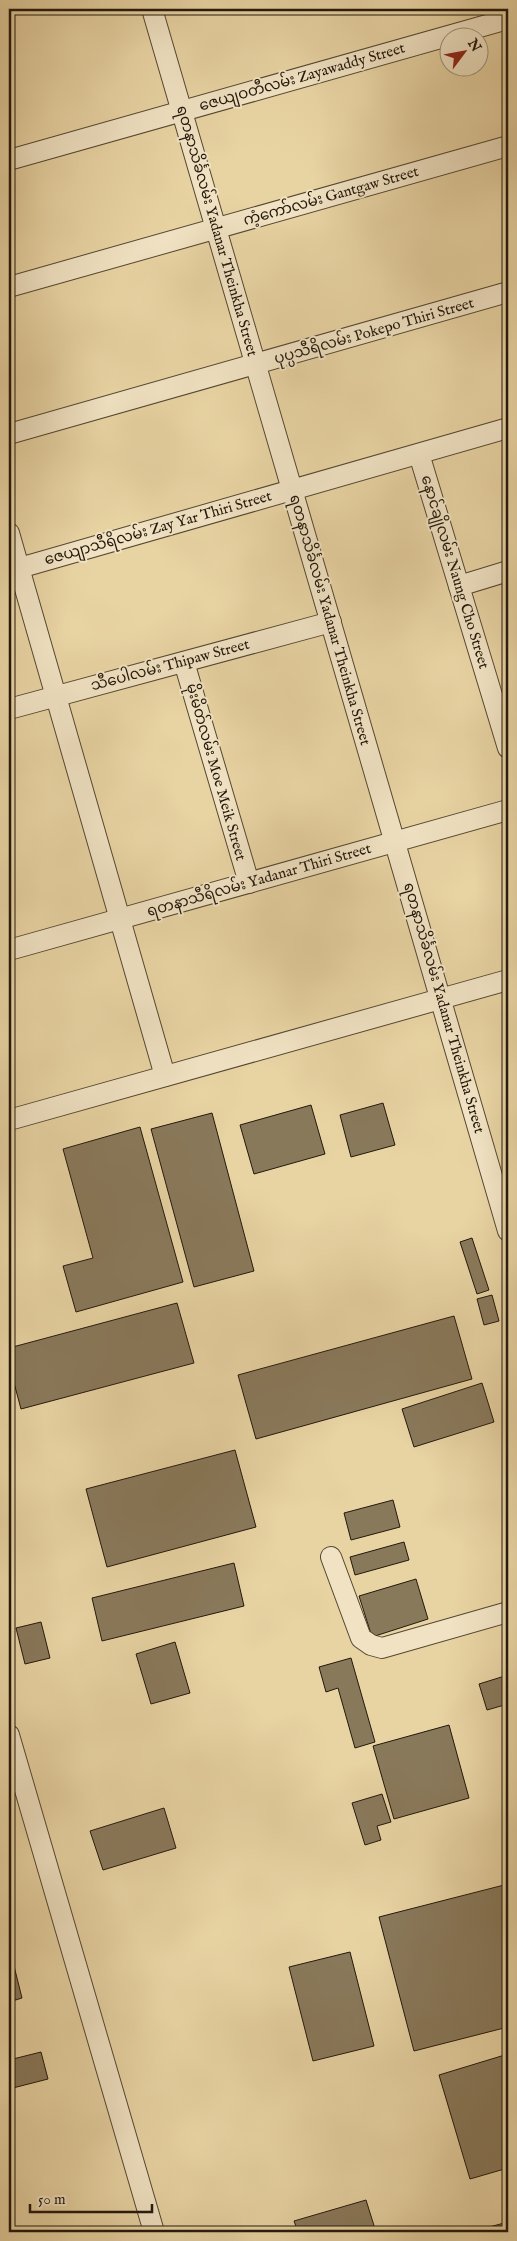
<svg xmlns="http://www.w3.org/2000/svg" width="517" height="2241" viewBox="0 0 517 2241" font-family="'IM FELL English','Noto Sans Myanmar',serif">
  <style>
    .building { fill: #89795b; stroke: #23180d }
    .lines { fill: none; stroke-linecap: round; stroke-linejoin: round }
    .minor-casing { stroke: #544732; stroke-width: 22 }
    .minor { stroke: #f0e2c3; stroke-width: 20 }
    .labels { text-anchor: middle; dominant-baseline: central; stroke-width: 4; stroke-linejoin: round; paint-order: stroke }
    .street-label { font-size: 15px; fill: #23180d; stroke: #f0e2c3 }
  </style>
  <rect width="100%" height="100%" fill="#e8d3a3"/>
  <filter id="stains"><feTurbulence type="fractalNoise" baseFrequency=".004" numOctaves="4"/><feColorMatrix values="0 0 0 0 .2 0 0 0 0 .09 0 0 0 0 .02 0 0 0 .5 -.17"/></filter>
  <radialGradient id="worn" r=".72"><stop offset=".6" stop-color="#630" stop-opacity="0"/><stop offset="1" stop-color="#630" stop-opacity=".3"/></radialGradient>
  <!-- building -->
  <g class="building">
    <polygon points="383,1103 395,1145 351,1157 340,1115"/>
    <polygon points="311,1105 325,1154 254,1174 240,1125"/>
    <polygon points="212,1113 254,1271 194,1287 151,1129"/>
    <polygon points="140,1127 183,1282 76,1312 63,1266 93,1258 63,1149"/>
    <polygon points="472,1238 489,1290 477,1294 460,1242"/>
    <polygon points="492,1295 499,1321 484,1325 477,1299"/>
    <polygon points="177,1303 194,1363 21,1409 9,1364 9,1348"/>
    <polygon points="454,1316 472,1379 256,1439 238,1375"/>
    <polygon points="482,1383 494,1422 414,1447 402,1409"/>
    <polygon points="235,1450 256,1527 107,1567 86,1489"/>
    <polygon points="393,1500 400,1527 351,1540 344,1513"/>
    <polygon points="404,1542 409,1560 355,1575 350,1557"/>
    <polygon points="234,1563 244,1606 102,1641 92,1598"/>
    <polygon points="416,1579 428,1619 372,1637 359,1596"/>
    <polygon points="41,1622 50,1658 25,1664 16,1628"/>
    <polygon points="175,1642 190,1693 151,1704 136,1654"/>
    <polygon points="351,1658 375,1742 355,1748 338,1688 326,1692 319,1667"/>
    <polygon points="508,1675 508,1704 487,1710 479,1684"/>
    <polygon points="449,1725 469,1798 394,1819 373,1746"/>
    <polygon points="382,1794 391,1822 377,1826 381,1840 365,1845 352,1803"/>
    <polygon points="164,1808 176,1848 103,1870 90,1831"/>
    <polygon points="508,1884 508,2027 414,2051 379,1917"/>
    <polygon points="9,1946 22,1998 9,2002"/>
    <polygon points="350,1952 374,2046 313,2061 289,1967"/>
    <polygon points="41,2052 48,2079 9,2089 9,2060"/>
    <polygon points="508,2054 508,2168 470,2179 439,2075"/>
    <polygon points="366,2200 376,2232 298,2232 294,2221"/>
    <polygon points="508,2222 508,2232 474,2232 474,2231"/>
  </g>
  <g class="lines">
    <defs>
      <g id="minor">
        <polyline points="152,9 508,1231"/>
        <polyline points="9,160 508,19"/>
        <polyline points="9,287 508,146"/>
        <polyline points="9,434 508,292"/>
        <polyline points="419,454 508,748"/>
        <polyline points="9,533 165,1076"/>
        <polyline points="9,571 508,428"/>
        <polyline points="459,586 508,571"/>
        <polyline points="184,662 249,883"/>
        <polyline points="9,709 331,622"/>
        <polyline points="9,950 508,810"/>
        <polyline points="9,1120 508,980"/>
        <polyline points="331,1557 361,1638 371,1645 382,1648 508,1612"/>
        <polyline points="9,1735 154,2232"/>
      </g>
    </defs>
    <!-- minor casing -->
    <use href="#minor" class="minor-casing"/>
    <!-- minor -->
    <use href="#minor" class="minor"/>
  </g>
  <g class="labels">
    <!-- street labels -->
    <g class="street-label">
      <text transform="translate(302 77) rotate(-16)">ဇေယျဝတီလမ်း Zayawaddy Street</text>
      <text transform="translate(331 196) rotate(-16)">ကံ့ကော်လမ်း Gantgaw Street</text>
      <text transform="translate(217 231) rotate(74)">ရတနာသိင်္ခလမ်း Yadanar Theinkha Street</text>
      <text transform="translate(374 331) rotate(-16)">ပုပ္ပသီရိလမ်း Pokepo Thiri Street</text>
      <text transform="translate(158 528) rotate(-16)">ဇေယျာသီရိလမ်း Zay Yar Thiri Street</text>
      <text transform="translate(455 572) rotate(73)">နောင်ချိုလမ်း Naung Cho Street</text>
      <text transform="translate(330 620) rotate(74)">ရတနာသိင်္ခလမ်း Yadanar Theinkha Street</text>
      <text transform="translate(170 665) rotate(-15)">သီပေါလမ်း Thipaw Street</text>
      <text transform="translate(216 772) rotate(74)">မိုးမိတ်လမ်း Moe Meik Street</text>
      <text transform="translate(259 880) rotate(-16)">ရတနာသီရိလမ်း Yadanar Thiri Street</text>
      <text transform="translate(444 1008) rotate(74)">ရတနာသိင်္ခလမ်း Yadanar Theinkha Street</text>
    </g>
  </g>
  <!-- margin -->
  <rect width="517" height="2241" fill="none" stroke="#e8d3a3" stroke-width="30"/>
  <rect x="10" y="10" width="497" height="2221" fill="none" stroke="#23180d" stroke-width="2.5"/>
  <rect x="15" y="15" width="487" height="2211" fill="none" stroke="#23180d"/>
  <!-- north arrow -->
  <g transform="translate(464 52) rotate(58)"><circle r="24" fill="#f0e2c3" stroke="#9e917a"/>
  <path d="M0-4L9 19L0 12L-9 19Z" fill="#8f2418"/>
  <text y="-8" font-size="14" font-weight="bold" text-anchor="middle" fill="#23180d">N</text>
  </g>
  <!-- scale -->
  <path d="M30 2204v8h122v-8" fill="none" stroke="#23180d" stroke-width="2.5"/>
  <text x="38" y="2204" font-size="15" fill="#23180d" stroke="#f0e2c3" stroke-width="4" paint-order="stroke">50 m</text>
  <rect width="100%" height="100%" filter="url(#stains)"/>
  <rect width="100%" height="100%" fill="url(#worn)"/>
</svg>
